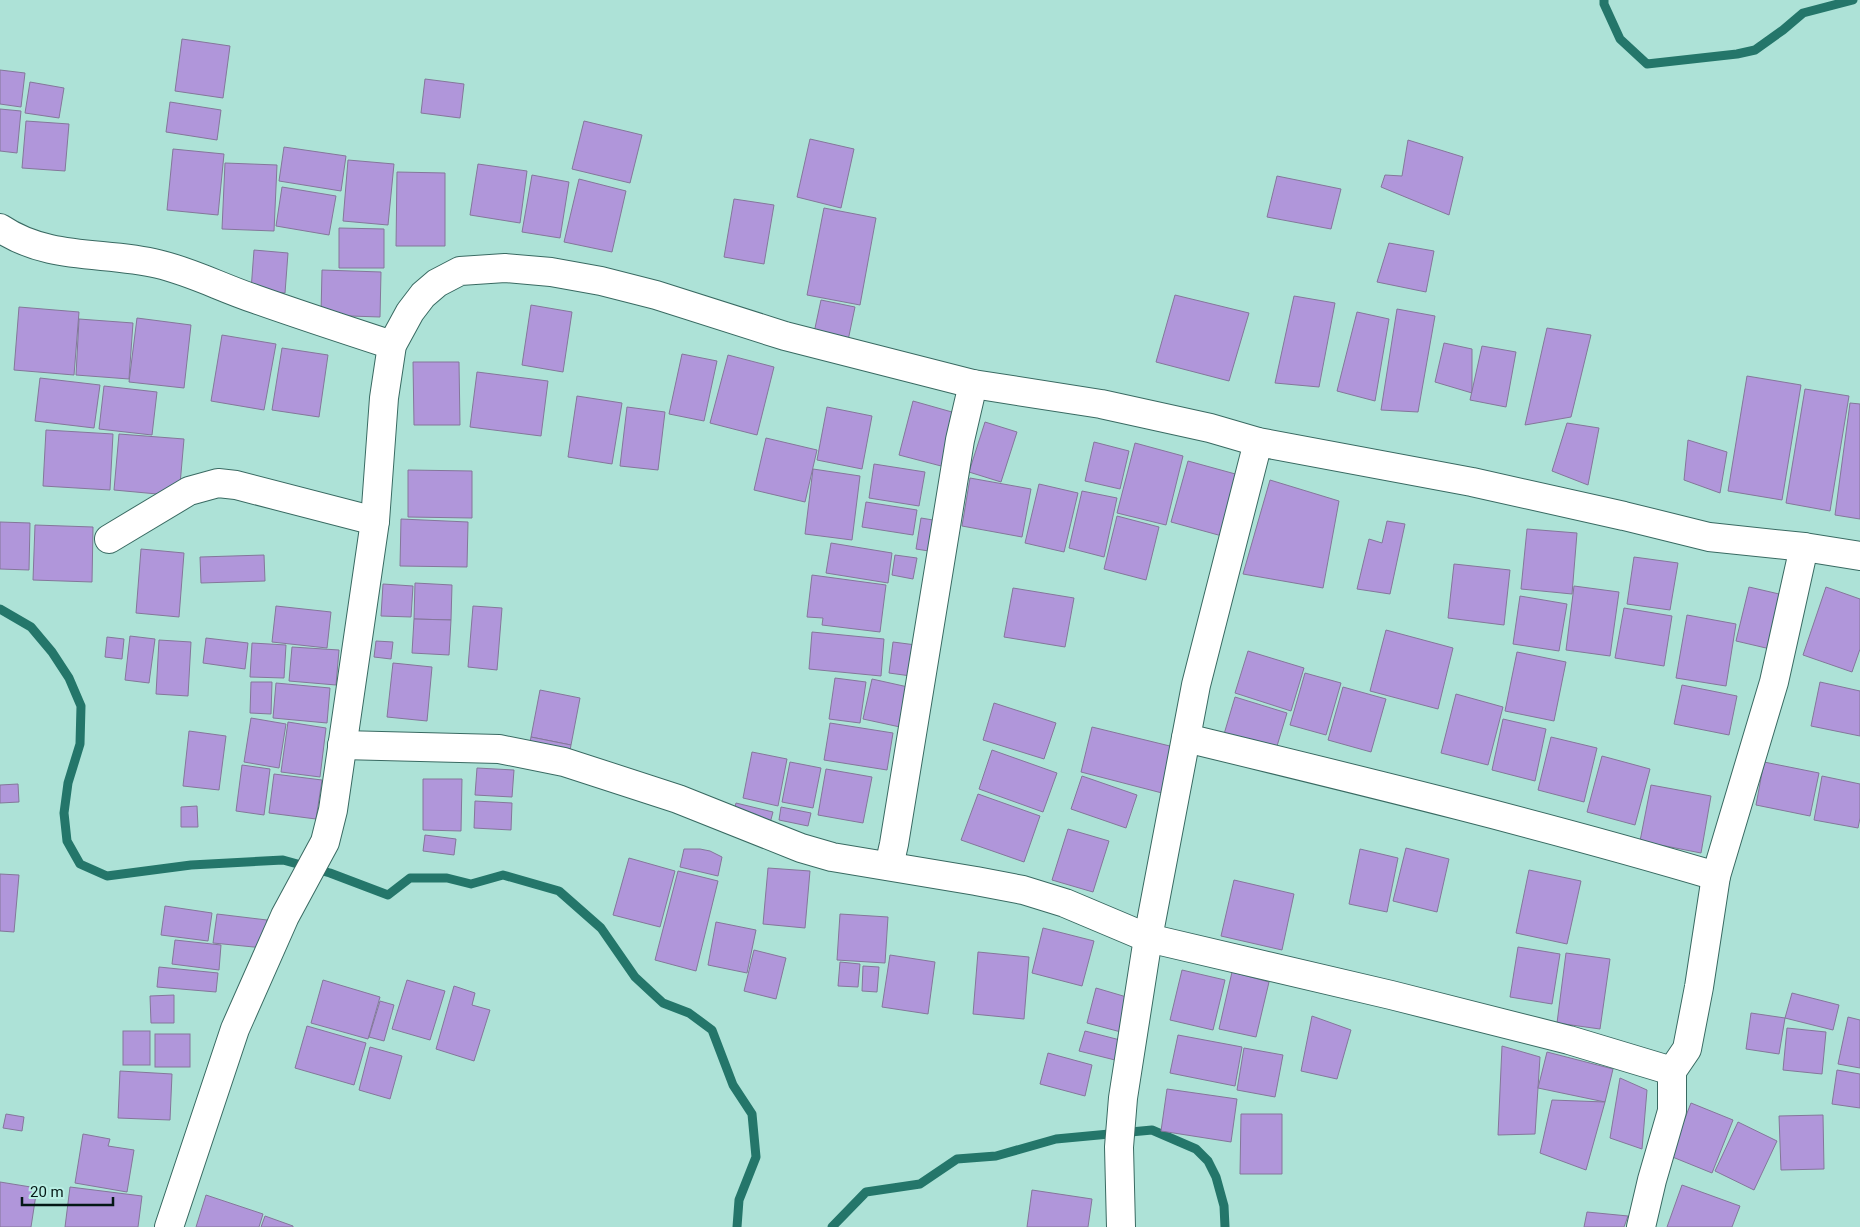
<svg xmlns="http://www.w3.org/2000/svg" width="1860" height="1227" viewBox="0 0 1860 1227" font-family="Roboto,sans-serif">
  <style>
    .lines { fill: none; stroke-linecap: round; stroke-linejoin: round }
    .stream { stroke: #24766a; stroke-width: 9 }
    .building { fill: #b096da; stroke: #84779a }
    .street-casing { stroke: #396a62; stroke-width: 30 }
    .street { stroke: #fff; stroke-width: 28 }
  </style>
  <rect width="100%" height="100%" fill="#ade2d7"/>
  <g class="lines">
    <!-- stream -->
    <g class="stream">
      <polyline points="1604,0 1604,4 1620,39 1647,64 1737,54 1755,50 1783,30 1803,13 1853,0"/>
      <polyline points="0,609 31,627 52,652 69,678 81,706 80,744 68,783 64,813 67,841 80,864 107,876 191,865 283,860 330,873 388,895 410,878 447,878 471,884 503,875 559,891 601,928 635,977 663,1003 689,1013 712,1030 733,1085 752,1114 756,1157 739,1200 737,1227"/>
      <polyline points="832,1227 866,1192 920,1184 957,1159 996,1156 1056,1139 1152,1130 1196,1149 1208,1161 1216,1177 1224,1206 1225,1227"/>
    </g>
  </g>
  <!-- building -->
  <g class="building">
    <polygon points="182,39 230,46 223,98 175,91"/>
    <polygon points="0,70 25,73 21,107 0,104"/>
    <polygon points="425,79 464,84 460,118 421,113"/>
    <polygon points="30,82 64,88 59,118 25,113"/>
    <polygon points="170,102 221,110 217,140 166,132"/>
    <polygon points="0,109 21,111 17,153 0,151"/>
    <polygon points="26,121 69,124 65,171 22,168"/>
    <polygon points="584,121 642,135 630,183 572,169"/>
    <polygon points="810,139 854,149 841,208 797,197"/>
    <polygon points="1408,140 1463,157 1449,215 1381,187 1385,175 1402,176"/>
    <polygon points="284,147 346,156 341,191 279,181"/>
    <polygon points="173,149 224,154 218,215 167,210"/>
    <polygon points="348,160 394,164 388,225 343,221"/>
    <polygon points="225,163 277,165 274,231 222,229"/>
    <polygon points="478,164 527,171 520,223 470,215"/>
    <polygon points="397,172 445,173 445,246 396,246"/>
    <polygon points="532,175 569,182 560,238 522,232"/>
    <polygon points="1277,176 1341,189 1331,229 1267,217"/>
    <polygon points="579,179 626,191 612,252 564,242"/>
    <polygon points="282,187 336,196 329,235 276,226"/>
    <polygon points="734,199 774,205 764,264 724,257"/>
    <polygon points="824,208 876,218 860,305 807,295"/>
    <polygon points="339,228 384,229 384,268 339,268"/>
    <polygon points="1389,243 1434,251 1426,292 1377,282"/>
    <polygon points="254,250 288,253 285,293 251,290"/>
    <polygon points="322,270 381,272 380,317 321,315"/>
    <polygon points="1175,295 1249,313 1229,381 1156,362"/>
    <polygon points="1294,296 1335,303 1319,387 1275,383"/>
    <polygon points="821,300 855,307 846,350 812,342"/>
    <polygon points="531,305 572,312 563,372 522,365"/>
    <polygon points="19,307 79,312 74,375 14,370"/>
    <polygon points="1397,309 1435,316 1418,412 1381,410"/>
    <polygon points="1357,312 1389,319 1375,401 1337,391"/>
    <polygon points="137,318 191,325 184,388 129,382"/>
    <polygon points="79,319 133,323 129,379 76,375"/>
    <polygon points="1547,328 1591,335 1571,417 1525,425"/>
    <polygon points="222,335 276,344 264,410 211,401"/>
    <polygon points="1444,343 1472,349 1472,393 1435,382"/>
    <polygon points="1482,346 1516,352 1506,407 1470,400"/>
    <polygon points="282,348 328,355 319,417 272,410"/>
    <polygon points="682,354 717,361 704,421 669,414"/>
    <polygon points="728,355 774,367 757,435 710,423"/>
    <polygon points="413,362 459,362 460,425 414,425"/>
    <polygon points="477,372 548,381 541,436 470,427"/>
    <polygon points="1747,376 1801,385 1782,500 1728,491"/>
    <polygon points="40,378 100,385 94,428 35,421"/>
    <polygon points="104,386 157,392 152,435 99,429"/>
    <polygon points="1805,389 1849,396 1830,511 1786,503"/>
    <polygon points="577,396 622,403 612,464 568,457"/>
    <polygon points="913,401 959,414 945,467 899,455"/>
    <polygon points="1850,403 1860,404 1860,519 1835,515"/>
    <polygon points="627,407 665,412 658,470 620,466"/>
    <polygon points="827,407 872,416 862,469 817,460"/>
    <polygon points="985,422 1017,432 1001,482 969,472"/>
    <polygon points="1567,423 1599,428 1588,485 1552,471"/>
    <polygon points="46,430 113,434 110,490 43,486"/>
    <polygon points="119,434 184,439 179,496 114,490"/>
    <polygon points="766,438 817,450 805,502 754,490"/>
    <polygon points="1688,440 1727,452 1720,493 1684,480"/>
    <polygon points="1094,442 1129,451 1120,489 1085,481"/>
    <polygon points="1135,443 1183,456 1166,525 1117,513"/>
    <polygon points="1188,461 1239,475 1222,536 1171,522"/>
    <polygon points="874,464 925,472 919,506 869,498"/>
    <polygon points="813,469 860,476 852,540 805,534"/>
    <polygon points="408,470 472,471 472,518 408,517"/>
    <polygon points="970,478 1031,489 1022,537 962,526"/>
    <polygon points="1270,480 1339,501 1323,588 1243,574"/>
    <polygon points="1039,484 1078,493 1064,552 1025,543"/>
    <polygon points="1082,491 1117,498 1104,557 1069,548"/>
    <polygon points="866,502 917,510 913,535 862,527"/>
    <polygon points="1117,516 1159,527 1146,580 1104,569"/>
    <polygon points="921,518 939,521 935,552 916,549"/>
    <polygon points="401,519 468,522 467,567 400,566"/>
    <polygon points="1387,521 1405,524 1390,594 1357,589 1369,539 1382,543"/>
    <polygon points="0,522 30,523 29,570 0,569"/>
    <polygon points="35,525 93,527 92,582 33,580"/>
    <polygon points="1527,529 1577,533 1572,594 1521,589"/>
    <polygon points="831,543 892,553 888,583 826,573"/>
    <polygon points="141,549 184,553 179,617 136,613"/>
    <polygon points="264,555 265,581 201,583 200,557"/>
    <polygon points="895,555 917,558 913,579 892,575"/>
    <polygon points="1634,557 1678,563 1670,610 1627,604"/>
    <polygon points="1454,564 1510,570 1504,625 1448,618"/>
    <polygon points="812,575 886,585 880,632 822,625 823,618 807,617"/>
    <polygon points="415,583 452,585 451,620 414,619"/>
    <polygon points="383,584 413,586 411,617 381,616"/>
    <polygon points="1574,586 1619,592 1610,656 1566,650"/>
    <polygon points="1749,587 1792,597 1779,651 1736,641"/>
    <polygon points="1826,587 1860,599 1860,649 1852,672 1803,655"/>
    <polygon points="1013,588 1074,598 1065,647 1004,637"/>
    <polygon points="1520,596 1567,604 1559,651 1513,644"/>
    <polygon points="276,606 331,612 327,648 272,642"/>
    <polygon points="473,606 502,608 497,670 468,667"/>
    <polygon points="1624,608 1672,616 1664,666 1615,658"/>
    <polygon points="1687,615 1736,624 1726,686 1676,678"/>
    <polygon points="414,619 451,620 449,655 412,653"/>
    <polygon points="1386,630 1453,648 1438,709 1370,691"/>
    <polygon points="812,632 884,639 881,676 809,669"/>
    <polygon points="130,636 155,639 149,683 125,680"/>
    <polygon points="107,637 124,639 122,659 105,657"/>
    <polygon points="206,638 248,643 245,669 203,663"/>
    <polygon points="159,640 191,642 188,696 156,694"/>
    <polygon points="376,641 393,642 391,659 374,657"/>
    <polygon points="893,642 916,645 911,676 889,673"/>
    <polygon points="252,643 286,645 284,678 250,677"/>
    <polygon points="292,647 339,650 336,685 289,681"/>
    <polygon points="1248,651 1304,668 1291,711 1235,693"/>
    <polygon points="1517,652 1566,662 1554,721 1505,711"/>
    <polygon points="393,663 432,667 427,721 387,717"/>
    <polygon points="1305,673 1341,683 1326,735 1290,725"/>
    <polygon points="835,678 866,682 860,723 829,719"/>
    <polygon points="872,679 908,687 900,727 863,719"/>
    <polygon points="251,682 272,682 271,714 250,713"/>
    <polygon points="1820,682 1860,691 1860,736 1811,726"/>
    <polygon points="276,683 330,688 327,723 273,718"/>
    <polygon points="1682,685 1737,696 1729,735 1674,724"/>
    <polygon points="1343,687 1386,699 1371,752 1328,740"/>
    <polygon points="540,690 580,698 571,745 531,737"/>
    <polygon points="1456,694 1503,707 1488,765 1441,753"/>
    <polygon points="1235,697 1287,713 1274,756 1222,741"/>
    <polygon points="994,703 1056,723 1044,759 983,740"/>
    <polygon points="251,718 286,724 279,768 244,762"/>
    <polygon points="1503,719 1546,729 1535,781 1492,770"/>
    <polygon points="288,722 326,728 320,777 281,772"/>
    <polygon points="830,723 893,733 887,770 824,760"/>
    <polygon points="1092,727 1174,747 1162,793 1081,772"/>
    <polygon points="189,731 226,736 219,790 183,786"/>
    <polygon points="531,737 571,745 569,756 529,748"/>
    <polygon points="1551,737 1597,748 1584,802 1538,790"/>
    <polygon points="992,750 1057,773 1043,812 979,789"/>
    <polygon points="752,752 787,759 778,806 743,798"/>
    <polygon points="1602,756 1650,769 1635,825 1587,812"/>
    <polygon points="790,762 821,768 813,808 782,802"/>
    <polygon points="1764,762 1819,773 1810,816 1756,805"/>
    <polygon points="242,765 270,769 264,815 236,811"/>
    <polygon points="477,768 514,770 512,797 475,795"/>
    <polygon points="826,769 872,777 863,823 818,815"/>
    <polygon points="274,774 322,780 316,819 269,813"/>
    <polygon points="1082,776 1137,795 1126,828 1071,809"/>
    <polygon points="1822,776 1860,784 1860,818 1858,828 1814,820"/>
    <polygon points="423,779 462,779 461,831 423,830"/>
    <polygon points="18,784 19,802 0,803 0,785"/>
    <polygon points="1651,785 1711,796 1701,853 1640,841"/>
    <polygon points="978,794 1040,816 1024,862 961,840"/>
    <polygon points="475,801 512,803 511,830 474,828"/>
    <polygon points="736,803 773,812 769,827 732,818"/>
    <polygon points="197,806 198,827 181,827 181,807"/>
    <polygon points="781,807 811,813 808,826 779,820"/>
    <polygon points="1068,829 1109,841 1093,892 1052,880"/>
    <polygon points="425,835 456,839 454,855 423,851"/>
    <polygon points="1406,848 1449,859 1437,912 1393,901"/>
    <polygon points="684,849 700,849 710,851 722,857 718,876 680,867"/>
    <polygon points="1360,849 1398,858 1387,912 1349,904"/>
    <polygon points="629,858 675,871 660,927 613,915"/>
    <polygon points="768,868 810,871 805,928 763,924"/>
    <polygon points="1529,870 1581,881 1567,944 1516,933"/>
    <polygon points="678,871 718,881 696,971 655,960"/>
    <polygon points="0,874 19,875 14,932 0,931"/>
    <polygon points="1234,880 1294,894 1282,950 1221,936"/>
    <polygon points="165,906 212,913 208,941 161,935"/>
    <polygon points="217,914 267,920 264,948 213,943"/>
    <polygon points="840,914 888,917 885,963 837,960"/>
    <polygon points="716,922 756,930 747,973 708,965"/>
    <polygon points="1043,928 1094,941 1082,986 1032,973"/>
    <polygon points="175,940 221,945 219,970 172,964"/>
    <polygon points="1518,947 1560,954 1552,1004 1510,997"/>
    <polygon points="754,950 786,958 776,999 744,991"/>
    <polygon points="978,952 1029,957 1024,1019 973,1014"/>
    <polygon points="1566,953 1610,959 1600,1029 1557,1023"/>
    <polygon points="890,955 935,962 928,1014 882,1007"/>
    <polygon points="840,962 860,964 858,987 838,986"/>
    <polygon points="863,966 879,967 877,992 862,991"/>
    <polygon points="159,967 218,973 216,992 157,987"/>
    <polygon points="1182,970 1225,980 1213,1030 1170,1020"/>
    <polygon points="1232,972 1269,982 1256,1037 1219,1029"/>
    <polygon points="323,980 380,997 368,1039 311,1023"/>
    <polygon points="407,980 445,991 430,1040 392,1029"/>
    <polygon points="454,986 475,993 472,1005 490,1010 474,1061 436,1049"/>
    <polygon points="1096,988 1130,998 1121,1032 1087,1023"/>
    <polygon points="1792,993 1839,1005 1833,1030 1785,1018"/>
    <polygon points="174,995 174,1023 151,1023 150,996"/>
    <polygon points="380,1001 394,1005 384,1041 369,1037"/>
    <polygon points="1751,1013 1785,1018 1779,1054 1746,1049"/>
    <polygon points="1312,1016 1351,1030 1337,1079 1301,1071"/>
    <polygon points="1848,1017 1860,1020 1860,1068 1838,1064"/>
    <polygon points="307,1026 366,1043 354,1085 295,1068"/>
    <polygon points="1787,1028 1826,1032 1822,1074 1783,1070"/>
    <rect x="123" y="1031" width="27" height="34"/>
    <polygon points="1085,1031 1124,1041 1119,1061 1079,1051"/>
    <rect x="155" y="1034" width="35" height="33"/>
    <polygon points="1178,1035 1242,1047 1235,1086 1170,1073"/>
    <polygon points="1502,1046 1540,1057 1535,1134 1498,1135"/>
    <polygon points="370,1047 402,1056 390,1099 359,1090"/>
    <polygon points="1244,1048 1283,1055 1275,1097 1237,1090"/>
    <polygon points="1547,1052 1613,1069 1605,1102 1538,1088"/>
    <polygon points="1048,1053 1092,1065 1085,1096 1040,1084"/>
    <polygon points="1837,1070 1860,1074 1860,1108 1832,1104"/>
    <polygon points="120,1071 172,1074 170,1120 118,1118"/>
    <polygon points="1620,1078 1647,1090 1642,1149 1610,1138"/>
    <polygon points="1167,1089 1237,1099 1231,1142 1161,1131"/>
    <polygon points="1552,1100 1605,1102 1586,1170 1540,1153"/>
    <polygon points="1691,1103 1733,1120 1712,1173 1670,1156"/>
    <polygon points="6,1114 24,1117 22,1131 3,1128"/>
    <polygon points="1241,1114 1282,1114 1282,1174 1240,1174"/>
    <polygon points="1823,1115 1824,1169 1781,1170 1779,1116"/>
    <polygon points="1738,1122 1777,1141 1754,1190 1715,1171"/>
    <polygon points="83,1134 110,1139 108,1146 134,1150 127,1192 75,1183"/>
    <polygon points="0,1182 37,1188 31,1227 0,1227"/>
    <polygon points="1682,1185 1740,1206 1732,1227 1667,1227"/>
    <polygon points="70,1187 142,1196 138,1227 65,1227"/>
    <polygon points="1032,1190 1092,1199 1088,1227 1027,1227"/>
    <polygon points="206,1195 263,1214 259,1227 196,1227"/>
    <polygon points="1587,1212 1628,1216 1624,1227 1584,1227"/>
    <polygon points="265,1216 293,1226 293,1227 261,1227"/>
  </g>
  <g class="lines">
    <defs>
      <g id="street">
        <path d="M0,228C49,261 104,251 158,264C192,272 222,288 255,299C300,315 346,330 392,345"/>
        <polyline points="109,539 189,491 218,483 236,485 375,521"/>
        <path d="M1186,738C1363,781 1541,824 1716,876"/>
        <polyline points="342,745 499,749 564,762 678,799 801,848 832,857 976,881 1023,890 1065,903 1148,938 1391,995 1569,1040 1672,1071"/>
        <polyline points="889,866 894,844 960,440 973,384"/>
        <polyline points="169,1227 235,1029 285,916 325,842 333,810 375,521 384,398 392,345 410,312 423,295 437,283 460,271 505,268 551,272 601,281 656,295 785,336 973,384 1101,404 1210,428 1258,442 1472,482 1624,516 1709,537 1804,547 1860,556"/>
        <polyline points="1121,1227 1119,1147 1123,1098 1148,938 1196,685 1258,442"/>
        <polyline points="1641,1227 1652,1180 1672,1111 1672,1071 1687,1049 1699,987 1716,876 1774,682 1804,547"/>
      </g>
    </defs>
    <!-- street casing -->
    <use href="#street" class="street-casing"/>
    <!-- street -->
    <use href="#street" class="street"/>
  </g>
  <!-- scale -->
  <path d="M22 1197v8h91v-8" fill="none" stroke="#041815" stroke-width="2.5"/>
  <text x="30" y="1197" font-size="15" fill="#041815" stroke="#baefe4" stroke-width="4" paint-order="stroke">20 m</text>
</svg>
